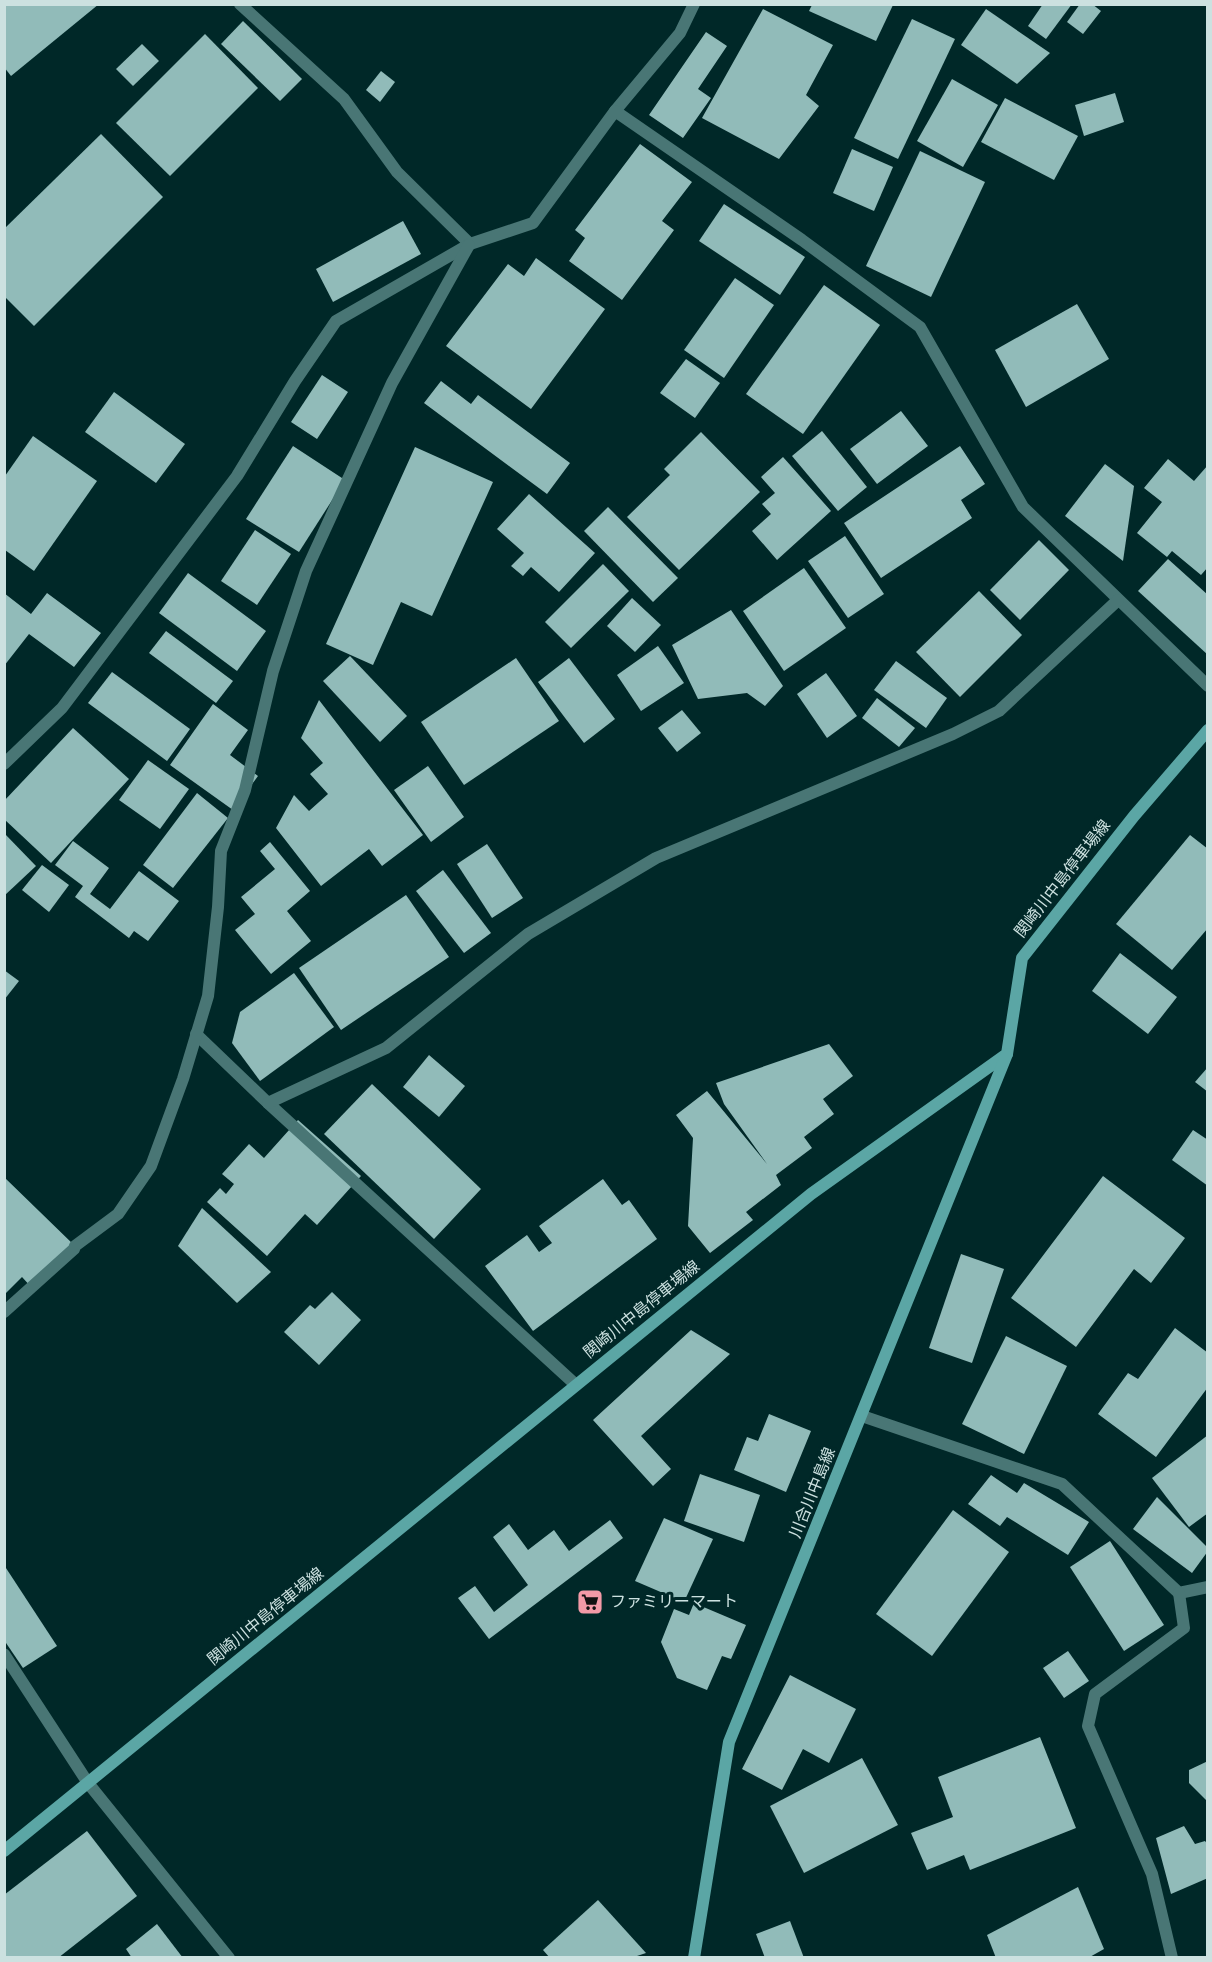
<svg xmlns="http://www.w3.org/2000/svg" width="1212" height="1962" viewBox="0 0 1212 1962" font-family="'Sofia Sans Condensed','Noto Sans JP',sans-serif">
  <style>
    .building { fill: #91bbb9 }
    .lines { fill: none; stroke-linecap: round; stroke-linejoin: round }
    .lane { stroke: #497675; stroke-width: 12 }
    .street { stroke: #497675; stroke-width: 12 }
    .secondary { stroke: #5ba6a5; stroke-width: 12 }
    .labels { text-anchor: middle; dominant-baseline: central; stroke-width: 6; stroke-linejoin: round; paint-order: stroke }
    .street-label { font-size: 16px; fill: #cce1e0; stroke: #002828 }
    .poi-label { font-size: 16px; fill: #cce1e0; stroke: #002828; text-anchor: start }
  </style>
  <rect width="100%" height="100%" fill="#002828"/>
  <!-- building -->
  <g class="building">
    <polygon points="4,4 99,4 11,76 4,67"/>
    <polygon points="1043,4 1072,4 1046,39 1028,26"/>
    <polygon points="1080,4 1092,4 1101,11 1083,34 1067,22"/>
    <polygon points="812,5 893,5 876,41 809,11"/>
    <polygon points="763,9 833,45 806,95 819,106 779,159 702,118"/>
    <polygon points="986,9 1050,53 1017,84 961,45"/>
    <polygon points="912,19 955,39 898,159 854,138"/>
    <polygon points="243,21 302,79 280,101 221,44"/>
    <polygon points="706,32 727,46 698,89 711,98 683,138 649,115"/>
    <polygon points="205,34 258,88 170,176 116,123"/>
    <polygon points="142,44 159,61 133,86 116,69"/>
    <polygon points="381,71 395,82 380,102 366,90"/>
    <polygon points="952,79 998,105 963,167 917,141"/>
    <polygon points="1115,93 1124,122 1084,136 1075,105"/>
    <polygon points="1005,98 1078,136 1054,180 981,142"/>
    <polygon points="101,134 163,197 34,326 4,296 4,229"/>
    <polygon points="640,144 692,182 662,221 674,230 622,300 569,261 585,238 575,230"/>
    <polygon points="852,149 893,167 874,211 833,193"/>
    <polygon points="920,151 985,182 931,297 866,266"/>
    <polygon points="724,204 805,257 780,295 699,241"/>
    <polygon points="403,221 421,254 333,302 316,269"/>
    <polygon points="536,258 605,309 531,409 446,346 508,264 524,276"/>
    <polygon points="735,278 774,305 724,378 684,350"/>
    <polygon points="824,285 880,325 803,434 746,394"/>
    <polygon points="1077,304 1109,359 1026,407 995,350"/>
    <polygon points="686,359 720,383 695,418 660,393"/>
    <polygon points="322,375 348,392 317,439 291,422"/>
    <polygon points="441,381 471,404 478,395 570,463 547,494 424,403"/>
    <polygon points="114,392 185,444 156,483 85,432"/>
    <polygon points="901,411 928,446 877,484 850,449"/>
    <polygon points="822,431 867,487 838,511 792,456"/>
    <polygon points="701,432 760,492 679,570 627,517 670,475 664,469"/>
    <polygon points="33,436 97,481 34,571 5,550 5,476"/>
    <polygon points="293,446 345,480 299,552 246,519"/>
    <polygon points="960,446 985,484 961,500 972,518 881,578 844,523"/>
    <polygon points="415,447 493,482 432,616 401,602 373,665 326,644"/>
    <polygon points="783,457 831,511 777,560 752,531 771,514 762,504 775,493 761,477"/>
    <polygon points="1168,459 1194,481 1208,465 1208,567 1201,575 1172,551 1167,557 1137,533 1162,502 1144,488"/>
    <polygon points="1105,464 1134,486 1123,561 1065,516"/>
    <polygon points="529,494 595,553 559,592 531,567 523,576 511,566 524,553 497,529"/>
    <polygon points="608,507 678,578 653,602 584,531"/>
    <polygon points="255,530 291,554 257,605 221,581"/>
    <polygon points="845,536 884,594 848,618 808,561"/>
    <polygon points="1039,540 1069,570 1020,620 990,590"/>
    <polygon points="1168,559 1208,595 1208,655 1138,591"/>
    <polygon points="603,564 629,591 571,648 545,622"/>
    <polygon points="804,568 846,628 784,671 743,611"/>
    <polygon points="188,573 266,631 237,671 159,613"/>
    <polygon points="979,591 1022,635 960,697 916,652"/>
    <polygon points="4,593 31,614 47,593 101,633 74,667 29,634 4,666"/>
    <polygon points="632,598 661,625 635,652 607,626"/>
    <polygon points="731,610 783,686 765,706 747,693 698,699 672,645"/>
    <polygon points="166,631 233,681 216,703 149,653"/>
    <polygon points="658,646 684,683 641,711 617,675"/>
    <polygon points="350,656 407,716 380,742 323,681"/>
    <polygon points="516,658 559,721 464,785 421,722"/>
    <polygon points="569,658 615,719 584,743 538,682"/>
    <polygon points="896,661 947,698 926,728 874,690"/>
    <polygon points="112,672 190,729 167,761 88,703"/>
    <polygon points="826,673 857,716 827,738 797,694"/>
    <polygon points="877,698 915,728 899,747 862,718"/>
    <polygon points="319,700 423,835 382,866 369,849 321,886 276,828 294,795 309,811 328,794 310,774 323,763 301,738"/>
    <polygon points="213,704 248,730 230,755 258,776 233,810 170,765"/>
    <polygon points="682,710 701,733 677,752 658,728"/>
    <polygon points="73,728 129,779 51,863 4,819 4,801"/>
    <polygon points="148,760 189,789 160,829 119,800"/>
    <polygon points="428,766 464,817 431,842 394,790"/>
    <polygon points="197,793 228,818 173,888 143,865"/>
    <polygon points="4,833 36,866 4,896"/>
    <polygon points="1190,835 1208,849 1208,928 1172,970 1116,924"/>
    <polygon points="73,841 109,868 90,894 110,909 139,871 179,901 148,941 134,931 129,938 75,897 83,886 55,865"/>
    <polygon points="270,842 310,891 287,911 311,941 271,974 235,930 255,914 241,897 275,869 260,851"/>
    <polygon points="487,844 523,898 492,918 457,864"/>
    <polygon points="42,865 69,885 49,912 22,890"/>
    <polygon points="443,870 491,933 464,953 416,891"/>
    <polygon points="406,895 449,957 341,1030 299,968"/>
    <polygon points="1120,953 1177,997 1148,1034 1092,991"/>
    <polygon points="4,970 19,981 4,1000"/>
    <polygon points="294,973 334,1027 260,1081 232,1043 240,1012"/>
    <polygon points="829,1044 853,1076 823,1099 834,1114 804,1137 812,1148 776,1175 781,1185 746,1212 753,1220 710,1253 688,1226 693,1138 676,1115 707,1091 767,1164 724,1104 716,1083"/>
    <polygon points="429,1055 465,1086 439,1117 403,1087"/>
    <polygon points="1208,1067 1208,1092 1195,1082"/>
    <polygon points="372,1084 481,1189 434,1239 324,1134"/>
    <polygon points="298,1120 361,1176 317,1225 305,1214 267,1256 207,1202 220,1188 226,1194 234,1184 222,1174 249,1144 264,1158"/>
    <polygon points="1193,1130 1208,1140 1208,1186 1172,1160"/>
    <polygon points="1103,1176 1185,1238 1151,1283 1134,1269 1076,1347 1011,1298"/>
    <polygon points="4,1177 75,1246 32,1288 22,1277 4,1295"/>
    <polygon points="603,1179 622,1205 629,1200 657,1239 533,1331 485,1266 527,1235 539,1252 552,1243 539,1226"/>
    <polygon points="202,1208 271,1272 237,1303 178,1246"/>
    <polygon points="961,1254 1004,1269 972,1363 929,1348"/>
    <polygon points="332,1292 361,1320 319,1365 284,1332 310,1305 315,1309"/>
    <polygon points="1175,1328 1208,1353 1208,1387 1156,1457 1098,1414 1128,1373 1138,1379"/>
    <polygon points="691,1330 730,1354 641,1436 671,1469 653,1486 593,1420"/>
    <polygon points="1006,1336 1067,1366 1024,1454 962,1424"/>
    <polygon points="769,1414 811,1431 786,1492 734,1470 747,1437 758,1441"/>
    <polygon points="1208,1435 1208,1513 1189,1527 1152,1478"/>
    <polygon points="700,1474 760,1495 744,1542 684,1521"/>
    <polygon points="991,1475 1017,1493 1024,1483 1089,1522 1068,1555 1007,1517 1000,1526 968,1504"/>
    <polygon points="1157,1497 1208,1548 1208,1551 1192,1573 1133,1529"/>
    <polygon points="953,1510 1009,1552 932,1656 876,1614"/>
    <polygon points="664,1518 713,1539 684,1602 635,1581"/>
    <polygon points="610,1520 623,1538 489,1639 458,1598 475,1586 494,1612 528,1585 493,1537 509,1524 528,1550 554,1530 569,1551"/>
    <polygon points="1110,1541 1164,1625 1124,1651 1070,1567"/>
    <polygon points="4,1565 57,1646 23,1668 4,1640"/>
    <polygon points="694,1603 746,1625 731,1659 722,1656 707,1690 677,1678 661,1642 674,1609 689,1615"/>
    <polygon points="1068,1651 1089,1681 1064,1698 1043,1668"/>
    <polygon points="790,1675 856,1709 829,1763 803,1749 782,1790 742,1769"/>
    <polygon points="1040,1737 1076,1828 970,1870 964,1855 927,1870 911,1833 953,1817 938,1777"/>
    <polygon points="862,1758 898,1825 804,1873 770,1806"/>
    <polygon points="1208,1761 1208,1802 1189,1783 1189,1770"/>
    <polygon points="1184,1826 1195,1844 1205,1841 1208,1845 1208,1878 1171,1894 1156,1838"/>
    <polygon points="87,1831 137,1896 58,1958 4,1958 4,1895"/>
    <polygon points="1078,1887 1104,1949 1088,1958 996,1958 987,1935"/>
    <polygon points="598,1900 646,1953 631,1958 550,1958 543,1950"/>
    <polygon points="790,1921 804,1958 765,1958 756,1934"/>
    <polygon points="157,1924 183,1958 132,1958 126,1949"/>
  </g>
  <g class="lines">
    <!-- lane -->
    <g class="lane">
      <polyline points="615,111 680,33 694,4"/>
      <polyline points="862,1416 1062,1484 1179,1593 1208,1587"/>
      <polyline points="1172,1958 1152,1874 1088,1726 1095,1694 1184,1628 1179,1593"/>
    </g>
    <!-- street -->
    <g class="street">
      <polyline points="240,4 344,99 397,172 470,244"/>
      <polyline points="4,764 62,708 237,476 295,381 336,321 470,244 533,223 615,111 802,240 920,327 1023,507 1208,686"/>
      <polyline points="196,1034 268,1103 576,1385"/>
      <polyline points="268,1103 386,1048 528,934 656,858 953,734 999,711 1118,600"/>
      <polyline points="4,1312 74,1249 75,1246 118,1214 151,1166 183,1079 208,996 218,907 221,851 245,790 273,671 306,571 392,383 469,245"/>
      <polyline points="4,1654 88,1783 229,1958"/>
    </g>
    <!-- secondary -->
    <g class="secondary">
      <polyline points="4,1851 811,1194 1007,1054 1022,958 1134,816 1208,730"/>
      <polyline points="694,1958 729,1742 1007,1054"/>
    </g>
  </g>
  <!-- icons -->
  <defs>
    <symbol id="supermarket-square" viewBox="-11 -11 22 22"><rect x="-9" y="-9" width="18" height="18" rx="4" fill="#f39aa7" stroke="#002828"/><path d="M-6-5.5h2.5l.6 2H6L4.5 2H-2.5L-4.4-4H-6ZM-1.5 3.2a1.3 1.3 0 1 0 .1 0ZM3 3.2a1.3 1.3 0 1 0 .1 0Z" fill="#111"/></symbol>
  </defs>
  <g fill-rule="evenodd">
    <use href="#supermarket-square" x="575" y="1587" width="30" height="30"/>
  </g>
  <g class="labels">
    <!-- street labels -->
    <g class="street-label">
      <text transform="translate(1063 879) rotate(-52)">関崎川中島停車場線</text>
      <text transform="translate(642 1310) rotate(-39)">関崎川中島停車場線</text>
      <text transform="translate(813 1493) rotate(-68)">川合川中島線</text>
      <text transform="translate(266 1617) rotate(-39)">関崎川中島停車場線</text>
    </g>
    <!-- poi labels -->
    <g class="poi-label">
      <text x="610" y="1602">ファミリーマート</text>
    </g>
  </g>
  <!-- border -->
  <rect width="1212" height="1962" fill="none" stroke="#cce1e0" stroke-width="12"/>
</svg>
